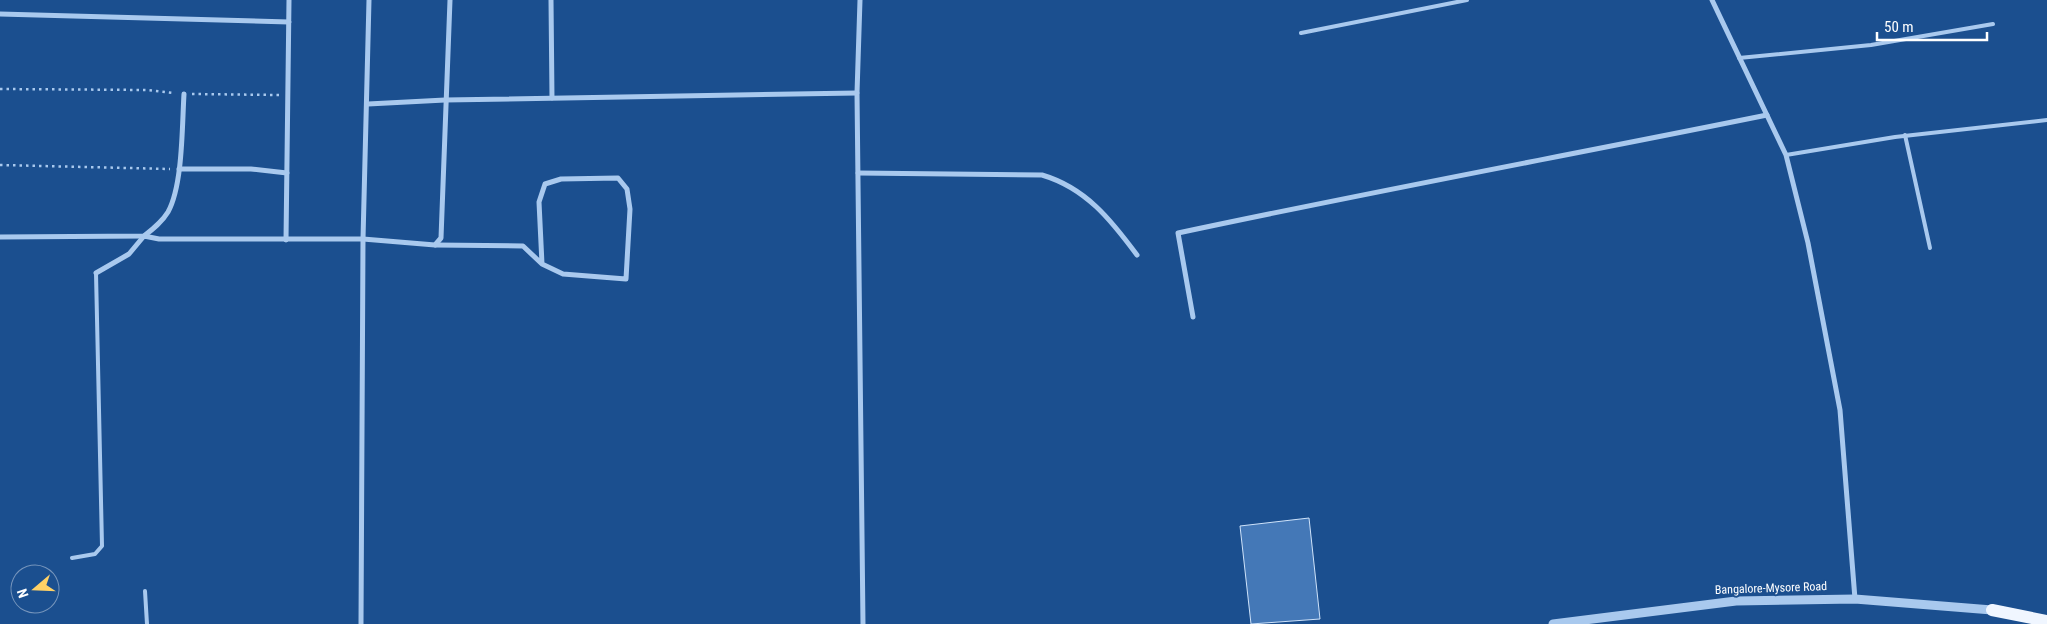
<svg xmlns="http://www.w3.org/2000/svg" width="2047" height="624" viewBox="0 0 2047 624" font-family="'Roboto Condensed',sans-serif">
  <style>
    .building { fill: #4478b7; stroke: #cfe3fa }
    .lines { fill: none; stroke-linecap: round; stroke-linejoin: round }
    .path { stroke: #a9c9ee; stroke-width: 2.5; stroke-dasharray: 2.5 4; stroke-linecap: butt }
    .service { stroke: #a9c9ee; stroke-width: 4 }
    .minor { stroke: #a9c9ee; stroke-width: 5 }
    .tertiary { stroke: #a9c9ee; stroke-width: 9 }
    .primary { stroke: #f0f6ff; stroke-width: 12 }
    .labels { text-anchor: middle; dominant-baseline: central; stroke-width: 4; stroke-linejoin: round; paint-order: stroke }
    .street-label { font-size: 12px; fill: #fff; stroke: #1b4f8f }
  </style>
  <rect width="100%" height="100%" fill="#1b4f8f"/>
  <!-- building -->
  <polygon class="building" points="1309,518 1320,619 1251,624 1240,526"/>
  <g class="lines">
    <!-- path -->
    <g class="path">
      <polyline points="0,89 148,90 174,93"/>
      <polyline points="192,94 279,95"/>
      <polyline points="0,165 170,169"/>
    </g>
    <!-- service -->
    <g class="service">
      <polyline points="1301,33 1467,0"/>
      <polyline points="1739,58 1871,45 1993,24"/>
      <polyline points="1905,135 1930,248"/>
      <polyline points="1786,155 1895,137 2047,120"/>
      <polyline points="72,558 95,554 102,546 96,273"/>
      <polyline points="145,591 147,624"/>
    </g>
    <!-- minor -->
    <g class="minor">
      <polyline points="551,0 552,98"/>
      <polyline points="860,0 857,93 863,624"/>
      <polyline points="1712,0 1786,155 1808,243 1840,410 1855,599"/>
      <polyline points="0,14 289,22"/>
      <polyline points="368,104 445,100 857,93"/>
      <polyline points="179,169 251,169 287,173"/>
      <path d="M858,173L1042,175C1086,188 1111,220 1137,255"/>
      <path d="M0,237L144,236C153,229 162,222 168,212C183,185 182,125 184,94"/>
      <polyline points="286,240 289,0"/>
      <polyline points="435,245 523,246 542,264 563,274 626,279 630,209 627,189 618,178 561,179 545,184 539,202 542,264"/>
      <polyline points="96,273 129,254 144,236 159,239 363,239 435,245 441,238 450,0"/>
      <path d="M1193,317L1178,233C1374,191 1570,155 1767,115"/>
      <polyline points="361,624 363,239 369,0"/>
    </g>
    <!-- tertiary -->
    <polyline class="tertiary" points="1553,624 1736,601 1855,599 1992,610"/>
    <!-- primary -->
    <polyline class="primary" points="1992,610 2047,621"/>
  </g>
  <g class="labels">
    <!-- street labels -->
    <g class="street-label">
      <text transform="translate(1771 588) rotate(-2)">Bangalore-Mysore Road</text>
    </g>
  </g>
  <!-- north arrow -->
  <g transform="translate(35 589) rotate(251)"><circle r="24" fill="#1b4f8f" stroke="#7695bc"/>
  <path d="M0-4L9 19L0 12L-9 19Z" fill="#ffd166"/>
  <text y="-8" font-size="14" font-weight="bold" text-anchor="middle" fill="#ffffff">N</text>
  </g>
  <!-- scale -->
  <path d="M1877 32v8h110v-8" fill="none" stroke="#ffffff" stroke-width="2.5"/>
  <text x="1884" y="32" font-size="15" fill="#ffffff" stroke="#1b4f8f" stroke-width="4" paint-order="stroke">50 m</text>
</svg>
